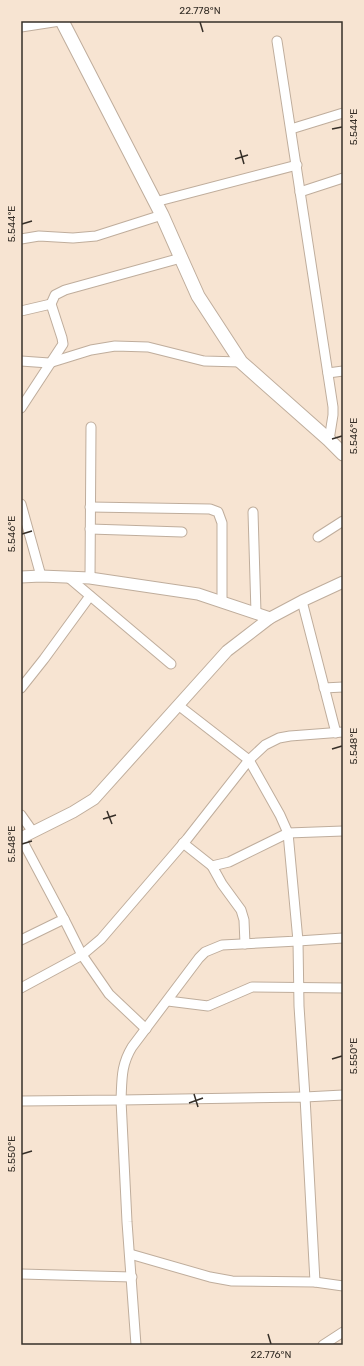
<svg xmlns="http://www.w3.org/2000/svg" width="364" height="1366" viewBox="0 0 364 1366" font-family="Rubik,sans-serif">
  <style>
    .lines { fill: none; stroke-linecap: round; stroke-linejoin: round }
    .minor-casing { stroke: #bfad9c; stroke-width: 11 }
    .tertiary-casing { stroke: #bfad9c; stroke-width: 13 }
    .secondary-casing { stroke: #bfad9c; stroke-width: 15 }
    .minor { stroke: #fff; stroke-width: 9 }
    .tertiary { stroke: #fff; stroke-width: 11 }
    .secondary { stroke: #fff; stroke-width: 13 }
    .ticks { fill: none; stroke: #362f28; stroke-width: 1.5 }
    .neatline { fill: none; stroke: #362f28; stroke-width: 1.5 }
    .ticks-label { font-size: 10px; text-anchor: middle; fill: #362f28 }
  </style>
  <rect width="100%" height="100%" fill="#f7e4d2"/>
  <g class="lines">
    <defs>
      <g id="minor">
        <polyline points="21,27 60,21"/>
        <polyline points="277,41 333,407 333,415 329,440"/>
        <polyline points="291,129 343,113"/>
        <polyline points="300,192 343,178"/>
        <polyline points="155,202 297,165"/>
        <polyline points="21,239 39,236 73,238 96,236 162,215"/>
        <polyline points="21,311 51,304"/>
        <polyline points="21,361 49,363 91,350 115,346 148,347 204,361 241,362"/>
        <polyline points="328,373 343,371"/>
        <polyline points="21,408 63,344 62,338 51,304 55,295 65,290 181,258"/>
        <polyline points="21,504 41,576"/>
        <polyline points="90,507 210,509 218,512 222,523 222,602"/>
        <polyline points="253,512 256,613"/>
        <polyline points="90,529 182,532"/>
        <polyline points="318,537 343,521"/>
        <polyline points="68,577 171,664"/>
        <polyline points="90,578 91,427"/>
        <polyline points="302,601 336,733"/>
        <polyline points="21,688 44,659 90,596"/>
        <polyline points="324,688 343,687"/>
        <polyline points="21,815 33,832"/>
        <polyline points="183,843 212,866 229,862 288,833 343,831"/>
        <polyline points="212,866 222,884 241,910 244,920 245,944"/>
        <polyline points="64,919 82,955 109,994 146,1029"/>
        <polyline points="343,938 298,941 299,1006 305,1097 343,1095"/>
        <polyline points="21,940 64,919 21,838"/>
        <polyline points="21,988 82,955 101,939 187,839 249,760 265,745 279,738 290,736 343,732"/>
        <polyline points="168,1001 208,1006 252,987 343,988"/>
        <path d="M21,1101L121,1100C122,1079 121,1065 132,1047L199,958L205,952L222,945L298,941L288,833L280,815L249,760L178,705"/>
        <polyline points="130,1254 210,1277 232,1281 315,1282 343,1286"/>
        <polyline points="21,1274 132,1277"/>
        <polyline points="136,1345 127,1222 121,1100 305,1097 315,1282"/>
        <polyline points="323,1345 343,1332"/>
      </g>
      <g id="tertiary">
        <polyline points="21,577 41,576 90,578 198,594 270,618"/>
        <polyline points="21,838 73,812 94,799 227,651 270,618 302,601 343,582"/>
      </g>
      <polyline id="secondary" points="62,21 162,215 181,258 198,296 241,362 329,440 343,454"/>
    </defs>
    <!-- minor casing -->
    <use href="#minor" class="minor-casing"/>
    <!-- tertiary casing -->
    <use href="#tertiary" class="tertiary-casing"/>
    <!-- secondary casing -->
    <use href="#secondary" class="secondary-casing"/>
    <!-- minor -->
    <use href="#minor" class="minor"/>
    <!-- tertiary -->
    <use href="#tertiary" class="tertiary"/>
    <!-- secondary -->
    <use href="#secondary" class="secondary"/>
  </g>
  <!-- ticks -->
  <path class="ticks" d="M200,22L203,32M332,129L342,127M240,150L244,164M235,159L248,155M22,224L32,221M332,439L342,436M22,534L32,531M332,749L342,746M107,811L112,824M103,819L116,815M22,844L32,841M332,1059L342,1056M194,1094L198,1107M189,1103L203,1098M22,1154L32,1151M268,1334L271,1344"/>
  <!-- border -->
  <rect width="364" height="1366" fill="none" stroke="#f7e4d2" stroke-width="44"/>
  <rect x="22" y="22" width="320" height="1322" class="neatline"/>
  <g class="ticks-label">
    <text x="200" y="14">22.778°N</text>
    <text transform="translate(353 127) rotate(-90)" y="4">5.544°E</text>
    <text transform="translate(11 224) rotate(-90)" y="4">5.544°E</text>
    <text transform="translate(353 436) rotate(-90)" y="4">5.546°E</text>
    <text transform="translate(11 534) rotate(-90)" y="4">5.546°E</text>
    <text transform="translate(353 746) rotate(-90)" y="4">5.548°E</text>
    <text transform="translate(11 844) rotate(-90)" y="4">5.548°E</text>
    <text transform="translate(353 1056) rotate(-90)" y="4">5.550°E</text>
    <text transform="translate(11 1154) rotate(-90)" y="4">5.550°E</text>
    <text x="271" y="1358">22.776°N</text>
  </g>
</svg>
